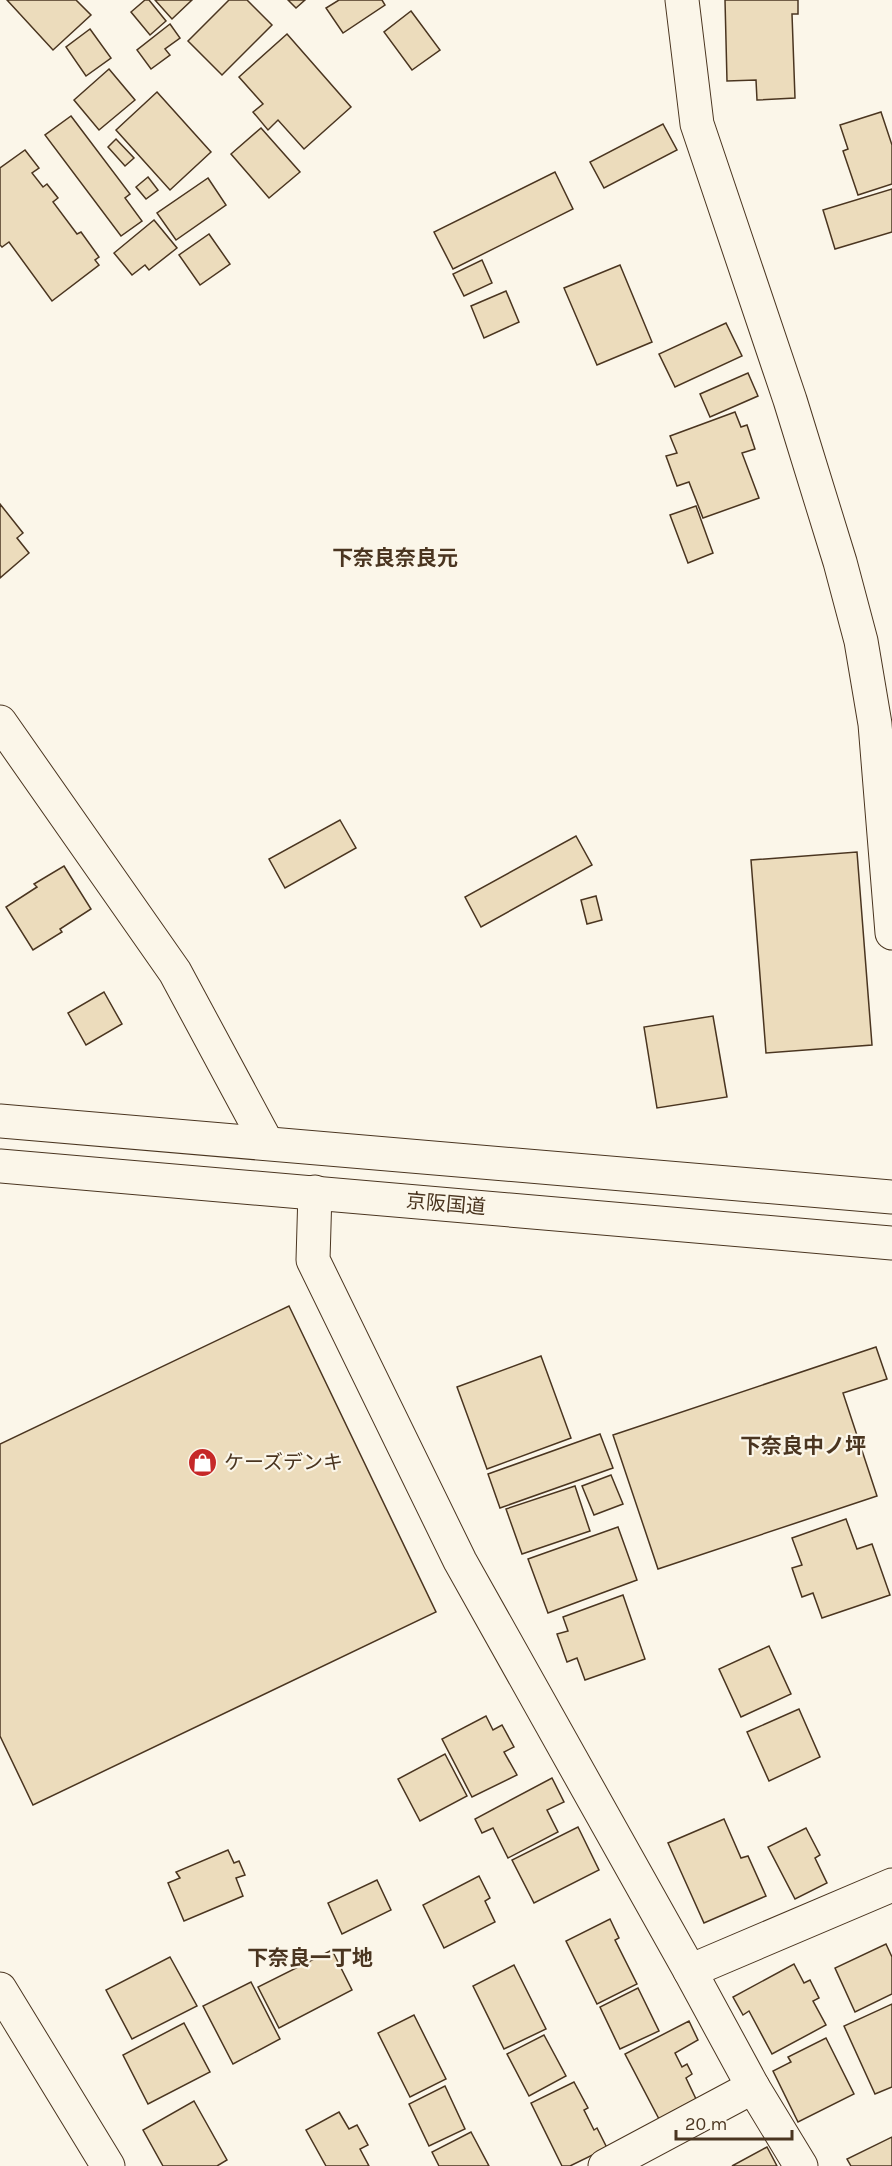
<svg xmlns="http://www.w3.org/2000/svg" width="892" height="2166" viewBox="0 0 892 2166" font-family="Karla,'Noto Sans JP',sans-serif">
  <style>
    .building { fill: #ecdcbc; stroke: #4a3520; stroke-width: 1.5 }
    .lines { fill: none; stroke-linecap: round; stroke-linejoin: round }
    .minor-casing { stroke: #4a3520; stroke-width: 35 }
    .highway-casing { stroke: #4a3520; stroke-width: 35 }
    .minor { stroke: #fbf6e9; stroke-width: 33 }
    .highway { stroke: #fbf6e9; stroke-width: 33 }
    .labels { text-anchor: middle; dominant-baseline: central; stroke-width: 4.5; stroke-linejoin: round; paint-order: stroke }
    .street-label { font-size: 20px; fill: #4a3520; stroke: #fbf6e9 }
    .poi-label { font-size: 20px; fill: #4a3520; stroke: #fbf6e9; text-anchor: start }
    .neighbourhood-label { font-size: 21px; font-weight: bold; fill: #4a3520; stroke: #fbf6e9 }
  </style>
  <rect width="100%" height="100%" fill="#fbf6e9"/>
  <!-- building -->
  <g class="building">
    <polygon points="7,0 76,0 91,15 53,50"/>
    <polygon points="145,0 149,0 166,21 150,35 131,12"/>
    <polygon points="155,0 192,0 172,19"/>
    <polygon points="229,0 247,0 272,25 222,75 188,41"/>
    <polygon points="288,0 305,0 296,8"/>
    <polygon points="339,0 382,0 385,5 343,33 326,8"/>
    <polygon points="725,0 798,0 798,14 792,14 795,98 757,100 756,80 727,81"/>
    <polygon points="411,11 440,50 412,70 384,32"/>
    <polygon points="170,24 180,38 165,49 170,55 151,69 137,50"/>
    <polygon points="90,29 111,58 86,76 66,47"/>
    <polygon points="287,34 351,107 304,149 278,120 268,130 253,112 263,104 239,77"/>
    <polygon points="109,69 135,100 99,130 74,100"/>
    <polygon points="157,92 211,152 170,190 116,130"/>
    <polygon points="881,112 892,145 892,184 858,195 843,151 848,149 840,125"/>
    <polygon points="71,116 130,194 125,198 142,221 121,236 45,135"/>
    <polygon points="663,124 677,150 604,188 590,162"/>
    <polygon points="261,128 300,172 269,198 231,154"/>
    <polygon points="116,139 134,158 125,166 108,147"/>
    <polygon points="25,150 39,168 32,173 43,187 47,184 58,198 53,202 77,234 81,232 99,257 95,260 99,265 52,301 9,242 2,247 0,245 0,168"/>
    <polygon points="555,172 573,209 453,269 434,232"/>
    <polygon points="148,177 158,190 146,199 136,187"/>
    <polygon points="208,178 226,205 176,240 157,213"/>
    <polygon points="892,189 892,232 835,249 823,210"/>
    <polygon points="154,220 177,248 149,270 145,265 132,275 114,253"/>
    <polygon points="209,234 230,264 200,285 179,255"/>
    <polygon points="482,260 492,283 464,296 453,274"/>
    <polygon points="620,265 652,342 597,365 564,288"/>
    <polygon points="506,291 519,322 484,338 471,306"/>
    <polygon points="726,323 742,356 675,387 659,354"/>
    <polygon points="748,373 758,396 710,417 700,394"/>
    <polygon points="735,412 741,427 747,425 755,449 742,453 759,498 703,518 689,482 677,486 666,456 677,453 670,436"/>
    <polygon points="0,504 23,533 17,538 29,553 0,578"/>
    <polygon points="696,506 713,553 688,563 670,515"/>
    <polygon points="340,820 356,848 285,888 269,859"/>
    <polygon points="576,836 592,865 481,927 465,897"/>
    <polygon points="857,852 872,1045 766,1053 751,860"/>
    <polygon points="64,866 91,909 60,929 62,932 33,950 6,907 37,887 34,884"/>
    <polygon points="596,896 602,920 587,924 581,900"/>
    <polygon points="104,992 122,1024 86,1045 68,1013"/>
    <polygon points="713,1016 727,1097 657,1108 644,1027"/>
    <polygon points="289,1306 436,1612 33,1805 0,1736 0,1444"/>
    <polygon points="876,1347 887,1379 843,1393 877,1496 658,1569 613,1435"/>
    <polygon points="541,1356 571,1438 487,1469 457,1387"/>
    <polygon points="600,1434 613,1468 500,1508 488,1474"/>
    <polygon points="611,1475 623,1504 594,1515 582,1486"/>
    <polygon points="575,1486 590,1531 522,1554 506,1509"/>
    <polygon points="846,1519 857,1549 872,1544 890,1595 822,1618 813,1593 802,1597 792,1568 802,1565 792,1538"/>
    <polygon points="618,1527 637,1580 548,1613 528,1559"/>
    <polygon points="623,1595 645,1659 585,1680 577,1658 567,1662 557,1634 568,1631 563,1617"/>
    <polygon points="769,1646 791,1694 741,1717 719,1669"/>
    <polygon points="799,1709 820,1757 769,1781 747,1732"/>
    <polygon points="486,1716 493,1730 502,1725 514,1747 504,1752 517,1775 472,1797 442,1739"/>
    <polygon points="445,1754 467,1796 420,1821 398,1779"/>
    <polygon points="552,1778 564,1802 547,1810 558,1832 508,1858 493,1828 482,1833 475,1819"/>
    <polygon points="724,1819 741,1858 748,1856 766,1896 704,1923 668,1843"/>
    <polygon points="578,1827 599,1870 534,1903 512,1860"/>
    <polygon points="806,1828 820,1855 815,1858 827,1883 795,1899 768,1847"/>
    <polygon points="228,1850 234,1863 239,1861 245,1875 236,1878 243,1896 184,1921 168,1883 180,1878 176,1872"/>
    <polygon points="479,1876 490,1898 485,1901 495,1922 444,1948 423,1905"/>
    <polygon points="377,1880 391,1910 342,1934 328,1903"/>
    <polygon points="610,1919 619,1938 615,1940 637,1984 597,2004 566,1941"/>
    <polygon points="886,1944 892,1957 892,1994 855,2012 835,1968"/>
    <polygon points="332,1950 352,1990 279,2028 258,1987"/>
    <polygon points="170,1957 197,2006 132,2039 106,1990"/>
    <polygon points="794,1964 804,1983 810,1980 819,1998 813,2001 826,2025 772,2054 749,2011 743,2015 733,1997"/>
    <polygon points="514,1965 546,2029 504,2049 473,1986"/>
    <polygon points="251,1982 280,2039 233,2064 203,2006"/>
    <polygon points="638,1988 659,2031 620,2049 600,2007"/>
    <polygon points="892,2004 892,2087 875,2094 844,2026"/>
    <polygon points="414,2015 446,2079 410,2097 378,2033"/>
    <polygon points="689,2021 698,2040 675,2053 682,2067 687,2064 692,2074 686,2078 696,2099 659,2119 625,2054"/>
    <polygon points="184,2023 210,2072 148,2104 123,2055"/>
    <polygon points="544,2035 566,2076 529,2096 507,2054"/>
    <polygon points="826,2038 854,2094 798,2122 773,2071 791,2062 788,2057"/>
    <polygon points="574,2082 588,2108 584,2110 594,2130 597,2128 607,2148 570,2166 562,2166 531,2103"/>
    <polygon points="445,2086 465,2129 429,2146 409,2104"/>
    <polygon points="194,2101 227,2160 217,2166 163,2166 143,2130"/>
    <polygon points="339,2112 349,2129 357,2125 368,2145 360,2149 369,2166 326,2166 306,2130"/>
    <polygon points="471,2132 489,2166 439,2166 432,2152"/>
    <polygon points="892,2137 892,2166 851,2166 847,2159"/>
    <polygon points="767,2147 777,2166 732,2166"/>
  </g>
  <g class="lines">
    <defs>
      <g id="minor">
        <polyline points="682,0 697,124 790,400 840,562 861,641 875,724 892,933"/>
        <polyline points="0,722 175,972 267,1143"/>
        <polyline points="315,1192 313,1260 460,1561 690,1971 753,2087 801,2166"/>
        <polyline points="690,1971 892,1885"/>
        <polyline points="0,1989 108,2166"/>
        <polyline points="605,2166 753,2087"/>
      </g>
      <g id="highway">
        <polyline points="0,1121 892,1197"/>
        <polyline points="0,1166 892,1243"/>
      </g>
    </defs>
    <!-- minor casing -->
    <use href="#minor" class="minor-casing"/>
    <!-- highway casing -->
    <use href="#highway" class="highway-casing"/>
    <!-- minor -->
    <use href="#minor" class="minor"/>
    <!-- highway -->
    <use href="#highway" class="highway"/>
  </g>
  <!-- icons -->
  <defs>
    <symbol id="shop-disc" viewBox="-11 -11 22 22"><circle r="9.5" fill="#c62828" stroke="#fbf6e9"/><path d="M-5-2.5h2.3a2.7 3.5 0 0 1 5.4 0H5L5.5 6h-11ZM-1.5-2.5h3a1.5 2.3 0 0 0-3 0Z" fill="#fff"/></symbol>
  </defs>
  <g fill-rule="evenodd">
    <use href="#shop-disc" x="186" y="1446" width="33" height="33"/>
  </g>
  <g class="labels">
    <!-- street labels -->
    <g class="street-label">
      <text transform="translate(446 1204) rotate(5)">京阪国道</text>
    </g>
    <!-- poi labels -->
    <g class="poi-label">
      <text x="224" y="1462">ケーズデンキ</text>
    </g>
    <!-- neighbourhood labels -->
    <g class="neighbourhood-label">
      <text x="395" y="558">下奈良奈良元</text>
      <text x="803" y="1446">下奈良中ノ坪</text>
      <text x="310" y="1958">下奈良一丁地</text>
    </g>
  </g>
  <!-- scale -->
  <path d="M676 2130v9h116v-9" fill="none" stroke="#4a3520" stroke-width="3"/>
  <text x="685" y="2130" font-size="18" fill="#4a3520" stroke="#fbf6e9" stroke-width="4.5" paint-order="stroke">20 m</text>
</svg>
